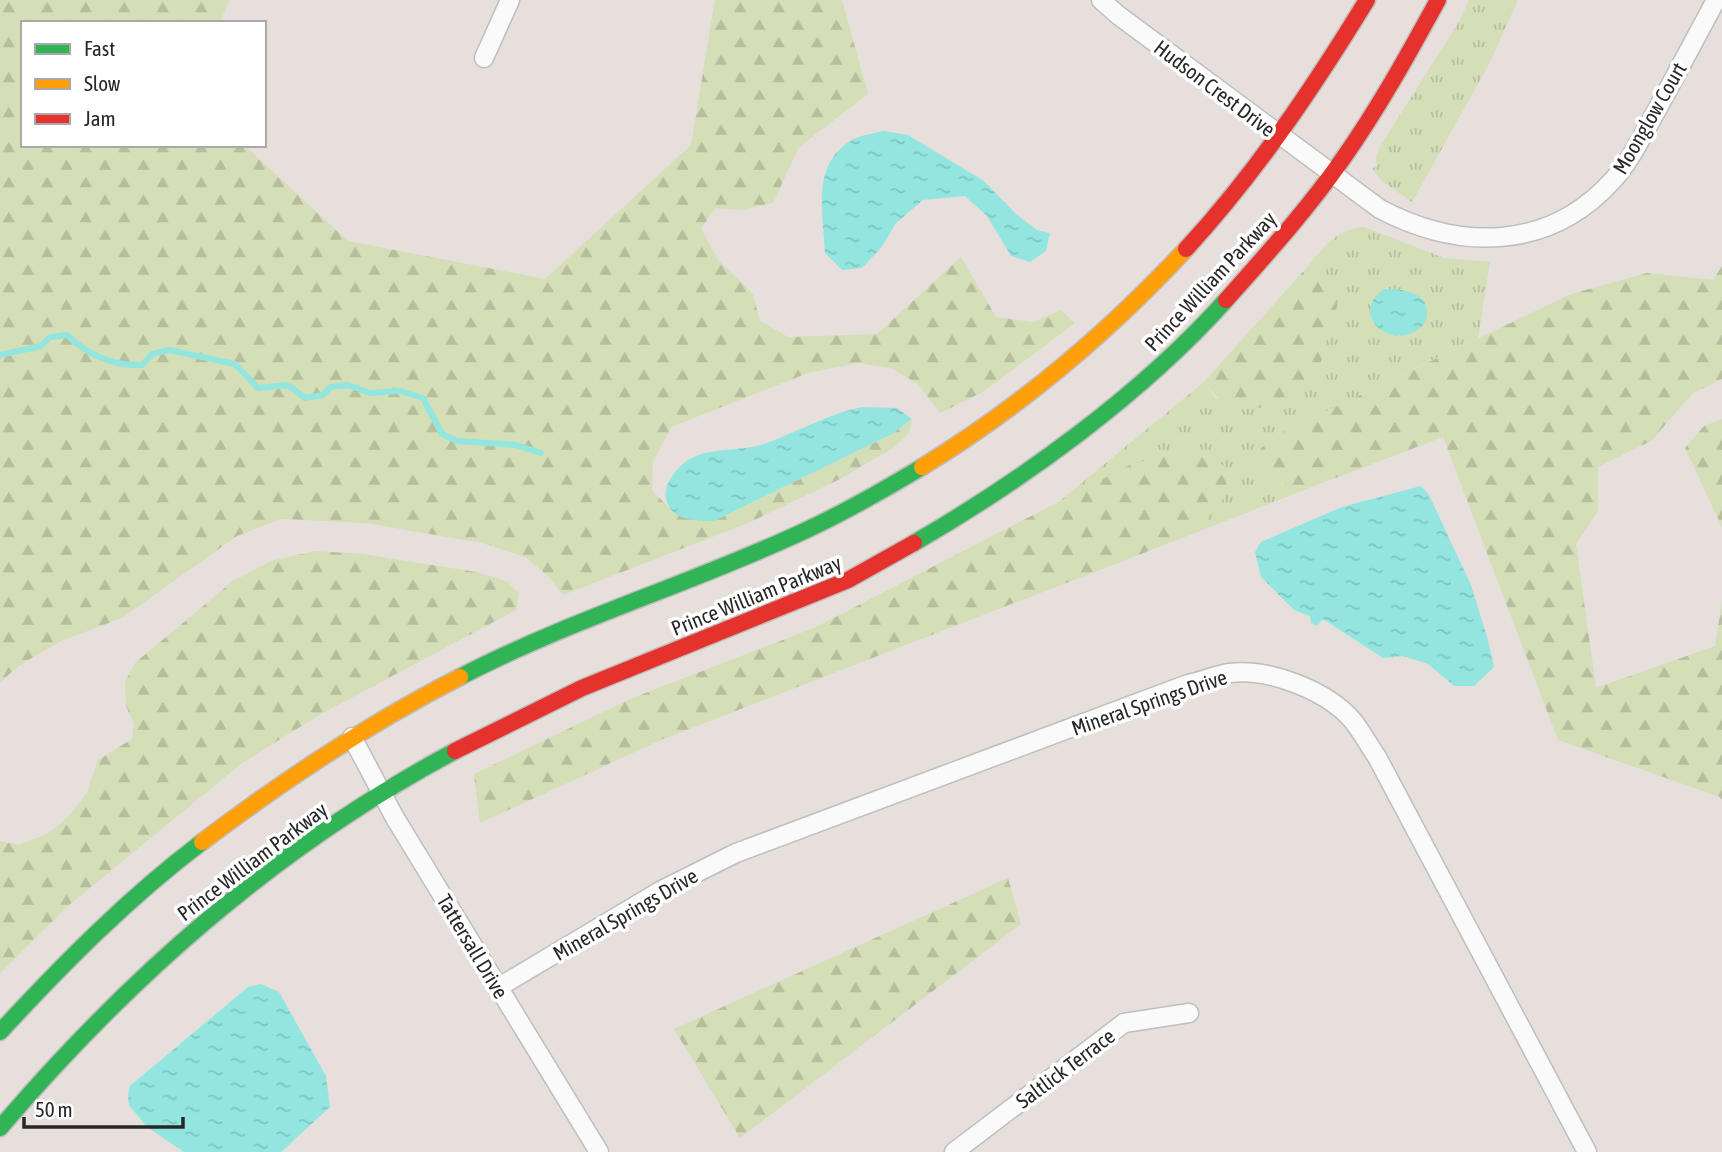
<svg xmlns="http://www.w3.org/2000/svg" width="1722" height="1152" viewBox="0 0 1722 1152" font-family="'Asap Condensed',sans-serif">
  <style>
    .grass { fill: url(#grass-tufts) }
    .forest { fill: url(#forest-firs) }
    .water { fill: url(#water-ripples) }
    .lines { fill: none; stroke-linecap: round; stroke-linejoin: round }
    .stream { stroke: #93e5e0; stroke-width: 6 }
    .street-casing { stroke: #bfbebe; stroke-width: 21 }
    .fast-casing { stroke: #bfbcbb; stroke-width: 19 }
    .slow-casing { stroke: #bfbcbb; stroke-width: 19 }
    .jam-casing { stroke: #bfbcbb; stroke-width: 19 }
    .street { stroke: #fbfafa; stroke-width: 18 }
    .fast { stroke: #30b455; stroke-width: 16 }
    .slow { stroke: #ff9f0a; stroke-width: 16 }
    .jam { stroke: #e5322d; stroke-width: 16 }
    .labels { text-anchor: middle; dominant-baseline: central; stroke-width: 7; stroke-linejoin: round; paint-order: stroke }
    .street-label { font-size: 21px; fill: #272727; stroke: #fff }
  </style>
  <defs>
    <pattern id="grass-tufts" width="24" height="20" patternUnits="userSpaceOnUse" patternTransform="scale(1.75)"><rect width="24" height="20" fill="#d4deb7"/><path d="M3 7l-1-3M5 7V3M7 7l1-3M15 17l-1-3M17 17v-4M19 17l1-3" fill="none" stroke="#b6be9d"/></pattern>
    <pattern id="forest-firs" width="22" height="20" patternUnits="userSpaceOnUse" patternTransform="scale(1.75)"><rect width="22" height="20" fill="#d4deb7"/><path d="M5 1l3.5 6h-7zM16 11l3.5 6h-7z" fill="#b6be9d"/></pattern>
    <pattern id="water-ripples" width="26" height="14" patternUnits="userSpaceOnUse" patternTransform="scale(1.75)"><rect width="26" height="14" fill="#93e5e0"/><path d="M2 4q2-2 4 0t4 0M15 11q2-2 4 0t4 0" fill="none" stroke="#7fc4c0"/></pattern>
  </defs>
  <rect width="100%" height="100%" fill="#e6dfdc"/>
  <!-- grass -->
  <g class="grass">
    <polygon points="1469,0 1518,0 1489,64 1412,202 1382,181 1372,169 1377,166 1376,156 1381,145 1460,20"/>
    <path d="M1364,227L1444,258L1490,262L1478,338L1279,434L1267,481L1309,488L1195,533L1225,496L1061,500L1204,382L1216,399L1338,302L1309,265C1325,245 1338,229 1364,227Z"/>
  </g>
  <!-- forest -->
  <g class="forest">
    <path d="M0,0H230L219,23H23V145H244L348,241L545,279L691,145L715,0H842L868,94L799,147L773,203L740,210L716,208L701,228L718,260L753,294L760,321L788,337L877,334L961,257L996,317L1033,322L1061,310L1075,323L983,392L940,413L918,384L891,368L858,363L808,373L671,427L653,462L652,490C676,516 678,517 714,521L892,434L912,419L909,433L893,448L838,480L748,523L563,595L548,576L525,557L482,543L366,523L281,519L237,536L122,618L61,641L20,665L0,682Z"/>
    <path d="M1309,265L1338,301L1316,380C1276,404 1239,430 1204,382Z"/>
    <polygon points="1722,266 1722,379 1693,393 1651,441 1598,467 1598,511 1576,544 1596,688 1715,646 1722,601 1722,800 1720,797 1558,740 1443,437 1309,488 1267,481 1256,468 1261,448 1279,434 1571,294 1647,273 1713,280"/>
    <polygon points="1722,419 1722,527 1685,448 1704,426"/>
    <polygon points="1178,452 1210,454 1228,470 1225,496 1195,533 661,740 480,823 474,774 630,699 816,627 1132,464"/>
    <polygon points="315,551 363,554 476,572 506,581 519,593 516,610 321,714 242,763 68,906 0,973 0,841 19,845 47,834 67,818 87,793 98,760 132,739 134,724 126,706 125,682 135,663 233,581 271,561"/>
    <polygon points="1008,878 1021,924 740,1138 674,1029"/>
  </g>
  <!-- water -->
  <g class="water">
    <path d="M884,131L908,135L984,181L1016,214L1037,230L1050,233L1046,251L1030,262L1011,256L987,216L965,196L923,200L896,223L881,248L862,268L842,270L825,253C823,212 811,164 852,140C861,135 874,133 884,131Z"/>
    <path d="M1384,289C1400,289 1427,291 1427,312C1427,318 1426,323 1421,327C1391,353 1348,314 1384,289Z"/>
    <path d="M862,407L897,408L912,419L892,434L714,521C700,521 679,521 670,508C663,497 665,488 671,478C695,440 731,456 767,443C799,431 828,414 862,407Z"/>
    <polygon points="1421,486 1429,495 1471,585 1488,640 1494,667 1474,686 1454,686 1428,664 1403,656 1383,658 1323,619 1317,626 1311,623 1310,616 1294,610 1261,577 1255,552 1261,542 1342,507"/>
    <polygon points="261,984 279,992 326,1076 330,1107 281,1152 184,1152 147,1127 129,1105 128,1095 130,1086 248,987"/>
  </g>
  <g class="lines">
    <!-- stream -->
    <path class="stream" d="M0,355L41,346L50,337L67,335C88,355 113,366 142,365L152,354L169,350L235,364L258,388L288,385L305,398L322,395L331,387L348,385L370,393L400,391L423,398L442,434L457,441L516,445L541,453"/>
    <defs>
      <g id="street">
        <path d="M1101,0L1118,15L1380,209C1460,251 1549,251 1613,180C1632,159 1644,132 1658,108C1677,72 1697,36 1716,0"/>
        <polyline points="484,58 510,0"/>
        <polyline points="352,737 395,818 599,1152"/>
        <path d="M499,987L660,891L736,853L1188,684C1202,681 1216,675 1230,673C1269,668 1328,691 1353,721C1362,732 1369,746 1377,757L1587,1152"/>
        <polyline points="954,1152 1124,1023 1189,1013"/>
      </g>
      <g id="fast">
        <path d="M914,543C1023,480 1142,394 1226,300"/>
        <path d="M460,677C569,620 688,585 800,533C842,514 882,491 922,467"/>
        <path d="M0,1032C63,964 128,898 202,842"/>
        <path d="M0,1128C130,976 277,846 455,751"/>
      </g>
      <g id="slow">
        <path d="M922,467C1020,407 1108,333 1186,249"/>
        <path d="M202,842C284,780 368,724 460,677"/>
      </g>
      <g id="jam">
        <path d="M1186,249C1256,173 1313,88 1367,0"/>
        <path d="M1226,300C1266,255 1307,210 1342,160C1378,109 1408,55 1438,0"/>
        <polyline points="455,751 582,688 848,580 914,543"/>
      </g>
    </defs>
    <!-- street casing -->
    <use href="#street" class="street-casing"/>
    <!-- fast casing -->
    <use href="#fast" class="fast-casing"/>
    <!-- slow casing -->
    <use href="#slow" class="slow-casing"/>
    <!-- jam casing -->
    <use href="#jam" class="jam-casing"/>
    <!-- street -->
    <use href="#street" class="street"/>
    <!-- fast -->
    <use href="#fast" class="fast"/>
    <!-- slow -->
    <use href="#slow" class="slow"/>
    <!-- jam -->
    <use href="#jam" class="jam"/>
  </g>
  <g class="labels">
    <!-- street labels -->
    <g class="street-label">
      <text transform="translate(1215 88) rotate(37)">Hudson Crest Drive</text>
      <text transform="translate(1649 118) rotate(-60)">Moonglow Court</text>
      <text transform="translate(1210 281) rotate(-47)">Prince William Parkway</text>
      <text transform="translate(756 595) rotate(-22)">Prince William Parkway</text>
      <text transform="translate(1149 702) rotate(-19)">Mineral Springs Drive</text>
      <text transform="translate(252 861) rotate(-37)">Prince William Parkway</text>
      <text transform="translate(625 914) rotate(-30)">Mineral Springs Drive</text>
      <text transform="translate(473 946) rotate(59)">Tattersall Drive</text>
      <text transform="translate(1065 1068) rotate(-37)">Saltlick Terrace</text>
    </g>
  </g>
  <!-- legend -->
  <rect x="21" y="21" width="245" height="126" fill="#ffffff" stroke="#a9a9a9" stroke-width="2"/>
  <rect x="35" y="44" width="35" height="10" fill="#30b455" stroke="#a9a9a9" stroke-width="2"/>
  <text x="84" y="56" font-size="21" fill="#272727">Fast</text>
  <rect x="35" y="79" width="35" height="10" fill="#ff9f0a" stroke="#a9a9a9" stroke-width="2"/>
  <text x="84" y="91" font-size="21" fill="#272727">Slow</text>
  <rect x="35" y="114" width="35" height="10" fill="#e5322d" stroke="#a9a9a9" stroke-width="2"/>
  <text x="84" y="126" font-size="21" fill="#272727">Jam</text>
  <!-- scale -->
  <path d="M24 1117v10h159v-10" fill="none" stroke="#272727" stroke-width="3.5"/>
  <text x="35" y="1117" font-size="21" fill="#272727" stroke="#ffffff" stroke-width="5" paint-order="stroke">50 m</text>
</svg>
